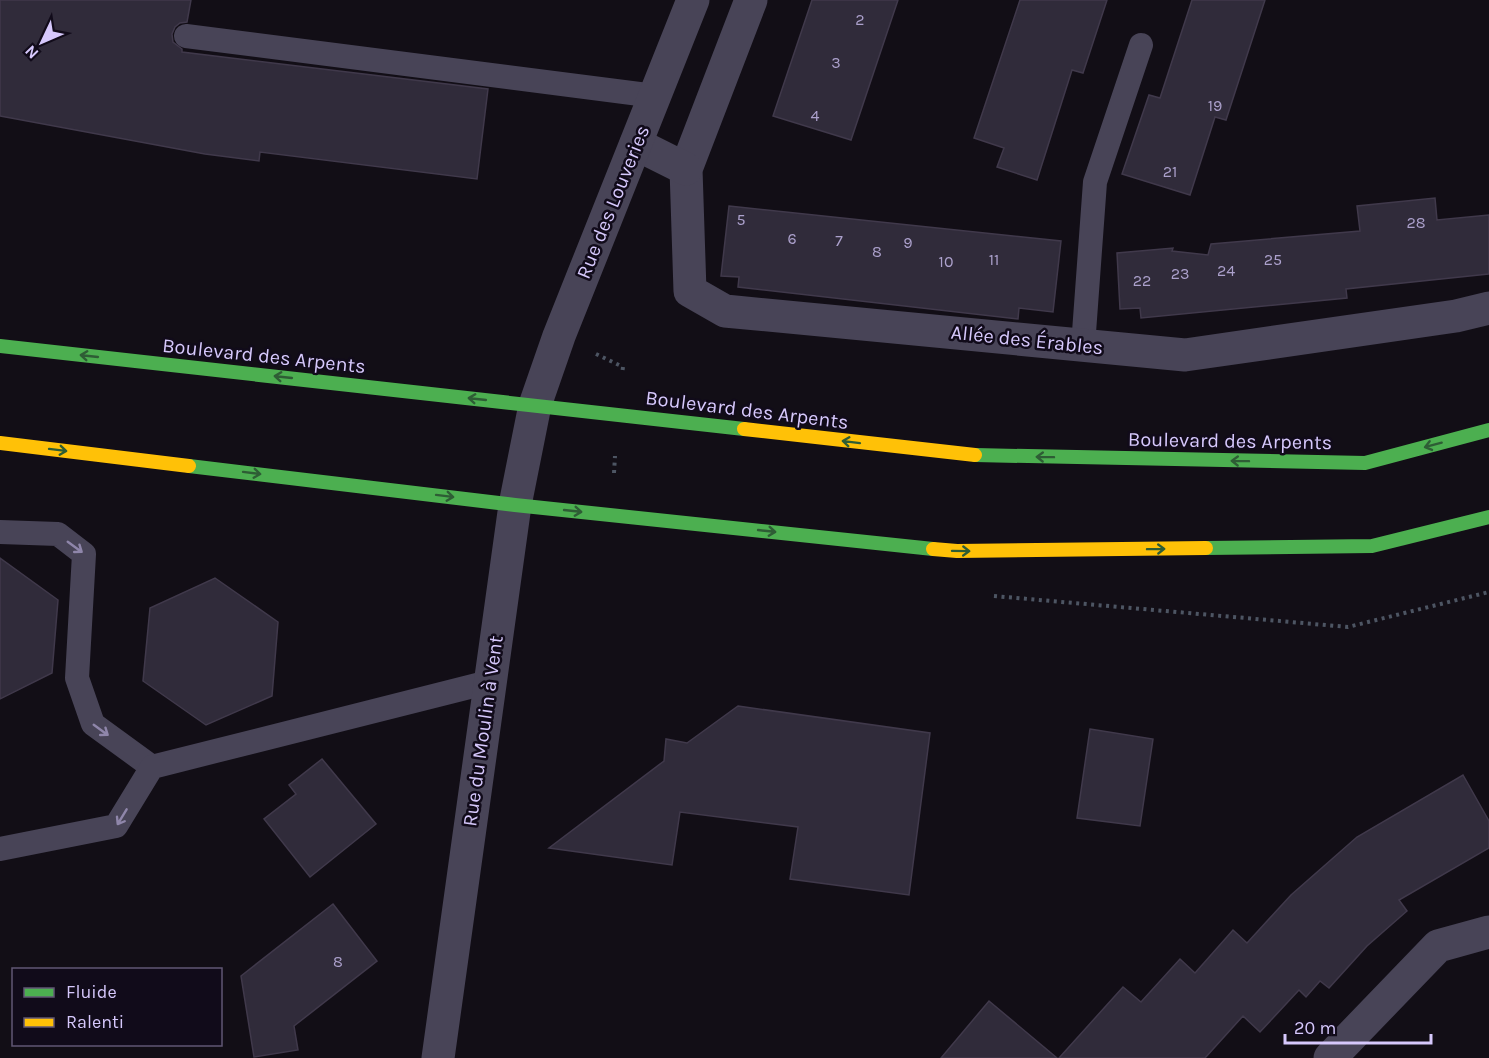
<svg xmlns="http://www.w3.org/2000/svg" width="1489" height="1058" viewBox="0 0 1489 1058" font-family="Karla,sans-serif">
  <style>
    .building { fill: #302b3a; stroke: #40394b; stroke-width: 1.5 }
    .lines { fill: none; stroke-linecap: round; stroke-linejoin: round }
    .path { stroke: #4d5563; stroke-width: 4; stroke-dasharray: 3 4.5; stroke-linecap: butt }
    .lane { stroke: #484457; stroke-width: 24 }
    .street { stroke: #484457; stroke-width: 33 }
    .fast { stroke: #4caf50; stroke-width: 14 }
    .slow { stroke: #ffc107; stroke-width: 14 }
    .oneway { stroke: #2e5d35 }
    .oneway2 { stroke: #8f86aa }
    .labels { text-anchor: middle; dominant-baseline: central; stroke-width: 5; stroke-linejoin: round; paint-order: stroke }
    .number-label { font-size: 16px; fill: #aca1cc }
    .street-label { font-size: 20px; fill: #d6c8fc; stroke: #110b1a }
  </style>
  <rect width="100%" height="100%" fill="#120e16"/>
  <!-- building -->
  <g class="building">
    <polygon points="0,0 191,0 187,22 180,23 175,27 172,34 173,42 182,49 182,52 488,89 477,179 260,152 259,161 205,154 0,116"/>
    <polygon points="812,0 898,0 851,140 773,116"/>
    <polygon points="1020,0 1107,0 1083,73 1072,70 1037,180 997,167 1004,148 974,138"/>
    <polygon points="1192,0 1265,0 1226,120 1215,117 1190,195 1122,174 1149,95 1160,98"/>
    <polygon points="1435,198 1437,220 1489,215 1489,274 1346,289 1347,298 1141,318 1140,308 1120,309 1117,253 1173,248 1172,251 1208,255 1211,244 1360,231 1357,206"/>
    <polygon points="729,206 1061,241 1053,312 1019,308 1018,319 738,287 739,277 721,276"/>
    <polygon points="0,558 58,600 52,673 0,699"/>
    <polygon points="215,578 278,622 272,696 206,725 143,681 150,608"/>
    <polygon points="738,706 930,733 909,895 790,879 798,827 680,812 672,865 549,848 664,761 666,739 687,743"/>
    <polygon points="1090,729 1153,739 1140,826 1077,818"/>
    <polygon points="322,759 376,824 310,877 264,819 296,794 289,785"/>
    <polygon points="1463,775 1489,821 1489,848 1399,900 1407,911 1367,946 1329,988 1320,981 1306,997 1299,990 1260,1032 1243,1016 1205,1058 1059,1058 1123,987 1141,1002 1180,959 1195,973 1233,930 1247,943 1291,895 1357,837"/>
    <polygon points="333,904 377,961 294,1026 298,1050 254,1057 241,976"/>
    <polygon points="989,1001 1057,1058 941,1058"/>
  </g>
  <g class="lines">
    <!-- path -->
    <g class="path">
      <polyline points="596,354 623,367 622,374"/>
      <polyline points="614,473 615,456"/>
      <polyline points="994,596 1348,627 1489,592"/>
    </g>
    <!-- lane -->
    <g class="lane">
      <polyline points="186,36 655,96"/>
      <polyline points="1083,346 1095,182 1141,45"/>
      <polyline points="0,532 58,534 84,554 77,678 93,724 152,767"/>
      <polyline points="0,849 116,826 152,767 489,682"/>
    </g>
    <!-- street -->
    <g class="street">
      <polyline points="751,0 686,169 690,291 725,311 1185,355 1456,316 1489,308"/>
      <polyline points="636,144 686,169"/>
      <polyline points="438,1058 515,505 535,405 559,336 693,0"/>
      <polyline points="1330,1058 1438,946 1489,932"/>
    </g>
    <!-- fast -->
    <g class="fast">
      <polyline points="0,346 744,429"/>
      <polyline points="975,455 1365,463 1489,430"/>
      <polyline points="189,466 515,505 933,549"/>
      <polyline points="1206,548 1372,546 1489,517"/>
    </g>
    <!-- slow -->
    <g class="slow">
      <polyline points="744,429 975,455"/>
      <polyline points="0,443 189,466"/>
      <polyline points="933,549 957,551 1206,548"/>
    </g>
  </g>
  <!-- one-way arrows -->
  <defs><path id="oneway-shaft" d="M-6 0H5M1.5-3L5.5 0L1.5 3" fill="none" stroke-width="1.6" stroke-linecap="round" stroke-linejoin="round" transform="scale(1.5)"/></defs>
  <g class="oneway">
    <use href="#oneway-shaft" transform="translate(89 356) rotate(-174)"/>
    <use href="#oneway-shaft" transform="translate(283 377) rotate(-174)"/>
    <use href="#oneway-shaft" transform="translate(477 399) rotate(-174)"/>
    <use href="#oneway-shaft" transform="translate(851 442) rotate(-173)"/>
    <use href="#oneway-shaft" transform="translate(1433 445) rotate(165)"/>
    <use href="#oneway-shaft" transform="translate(58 450) rotate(7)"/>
    <use href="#oneway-shaft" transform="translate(1045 457) rotate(-179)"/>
    <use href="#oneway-shaft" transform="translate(1240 461) rotate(-179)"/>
    <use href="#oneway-shaft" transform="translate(252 473) rotate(7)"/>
    <use href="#oneway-shaft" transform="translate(445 496) rotate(7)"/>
    <use href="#oneway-shaft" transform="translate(573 511) rotate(6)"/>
    <use href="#oneway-shaft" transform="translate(767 531) rotate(6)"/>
    <use href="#oneway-shaft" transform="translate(1156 549) rotate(-1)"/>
    <use href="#oneway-shaft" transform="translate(961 551) rotate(1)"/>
  </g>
  <g class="oneway2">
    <use href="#oneway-shaft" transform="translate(75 547) rotate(36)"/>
    <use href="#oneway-shaft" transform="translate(101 730) rotate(36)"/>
    <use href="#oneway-shaft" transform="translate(122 817) rotate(121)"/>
  </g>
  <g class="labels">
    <!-- number labels -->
    <g class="number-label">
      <text x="860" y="19">2</text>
      <text x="836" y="62">3</text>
      <text x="1215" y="105">19</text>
      <text x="815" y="115">4</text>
      <text x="1170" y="171">21</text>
      <text x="741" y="219">5</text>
      <text x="1416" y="222">28</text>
      <text x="792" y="238">6</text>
      <text x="839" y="240">7</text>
      <text x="908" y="242">9</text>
      <text x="877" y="251">8</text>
      <text x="994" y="259">11</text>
      <text x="1273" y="259">25</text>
      <text x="946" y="261">10</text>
      <text x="1226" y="270">24</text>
      <text x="1180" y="273">23</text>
      <text x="1142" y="280">22</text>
      <text x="338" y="961">8</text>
    </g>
    <!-- street labels -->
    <g class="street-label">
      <text transform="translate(613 202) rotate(-68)">Rue des Louveries</text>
      <text transform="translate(1027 340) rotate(6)">Allée des Érables</text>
      <text transform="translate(264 356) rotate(6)">Boulevard des Arpents</text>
      <text transform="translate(747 410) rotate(7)">Boulevard des Arpents</text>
      <text transform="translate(1230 441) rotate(1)">Boulevard des Arpents</text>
      <text transform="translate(483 731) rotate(-82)">Rue du Moulin à Vent</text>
    </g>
  </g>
  <!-- legend -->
  <rect x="12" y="968" width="210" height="78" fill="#110b1a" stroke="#605774" stroke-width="1.5"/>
  <rect x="24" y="988" width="30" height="9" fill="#4caf50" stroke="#605774" stroke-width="1.5"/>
  <text x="66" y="998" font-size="18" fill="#d6c8fc">Fluide</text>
  <rect x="24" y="1018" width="30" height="9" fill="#ffc107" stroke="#605774" stroke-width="1.5"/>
  <text x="66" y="1028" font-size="18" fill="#d6c8fc">Ralenti</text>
  <!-- north arrow -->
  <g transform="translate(42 42) rotate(226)" stroke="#110b1a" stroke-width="4.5" paint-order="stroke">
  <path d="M0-4.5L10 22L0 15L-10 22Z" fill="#d6c8fc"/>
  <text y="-9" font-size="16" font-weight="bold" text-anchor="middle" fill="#d6c8fc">N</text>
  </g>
  <!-- scale -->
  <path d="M1285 1034v9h146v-9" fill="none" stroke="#d6c8fc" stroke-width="3"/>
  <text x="1294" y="1034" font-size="18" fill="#d6c8fc" stroke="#110b1a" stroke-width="4.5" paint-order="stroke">20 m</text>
</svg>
